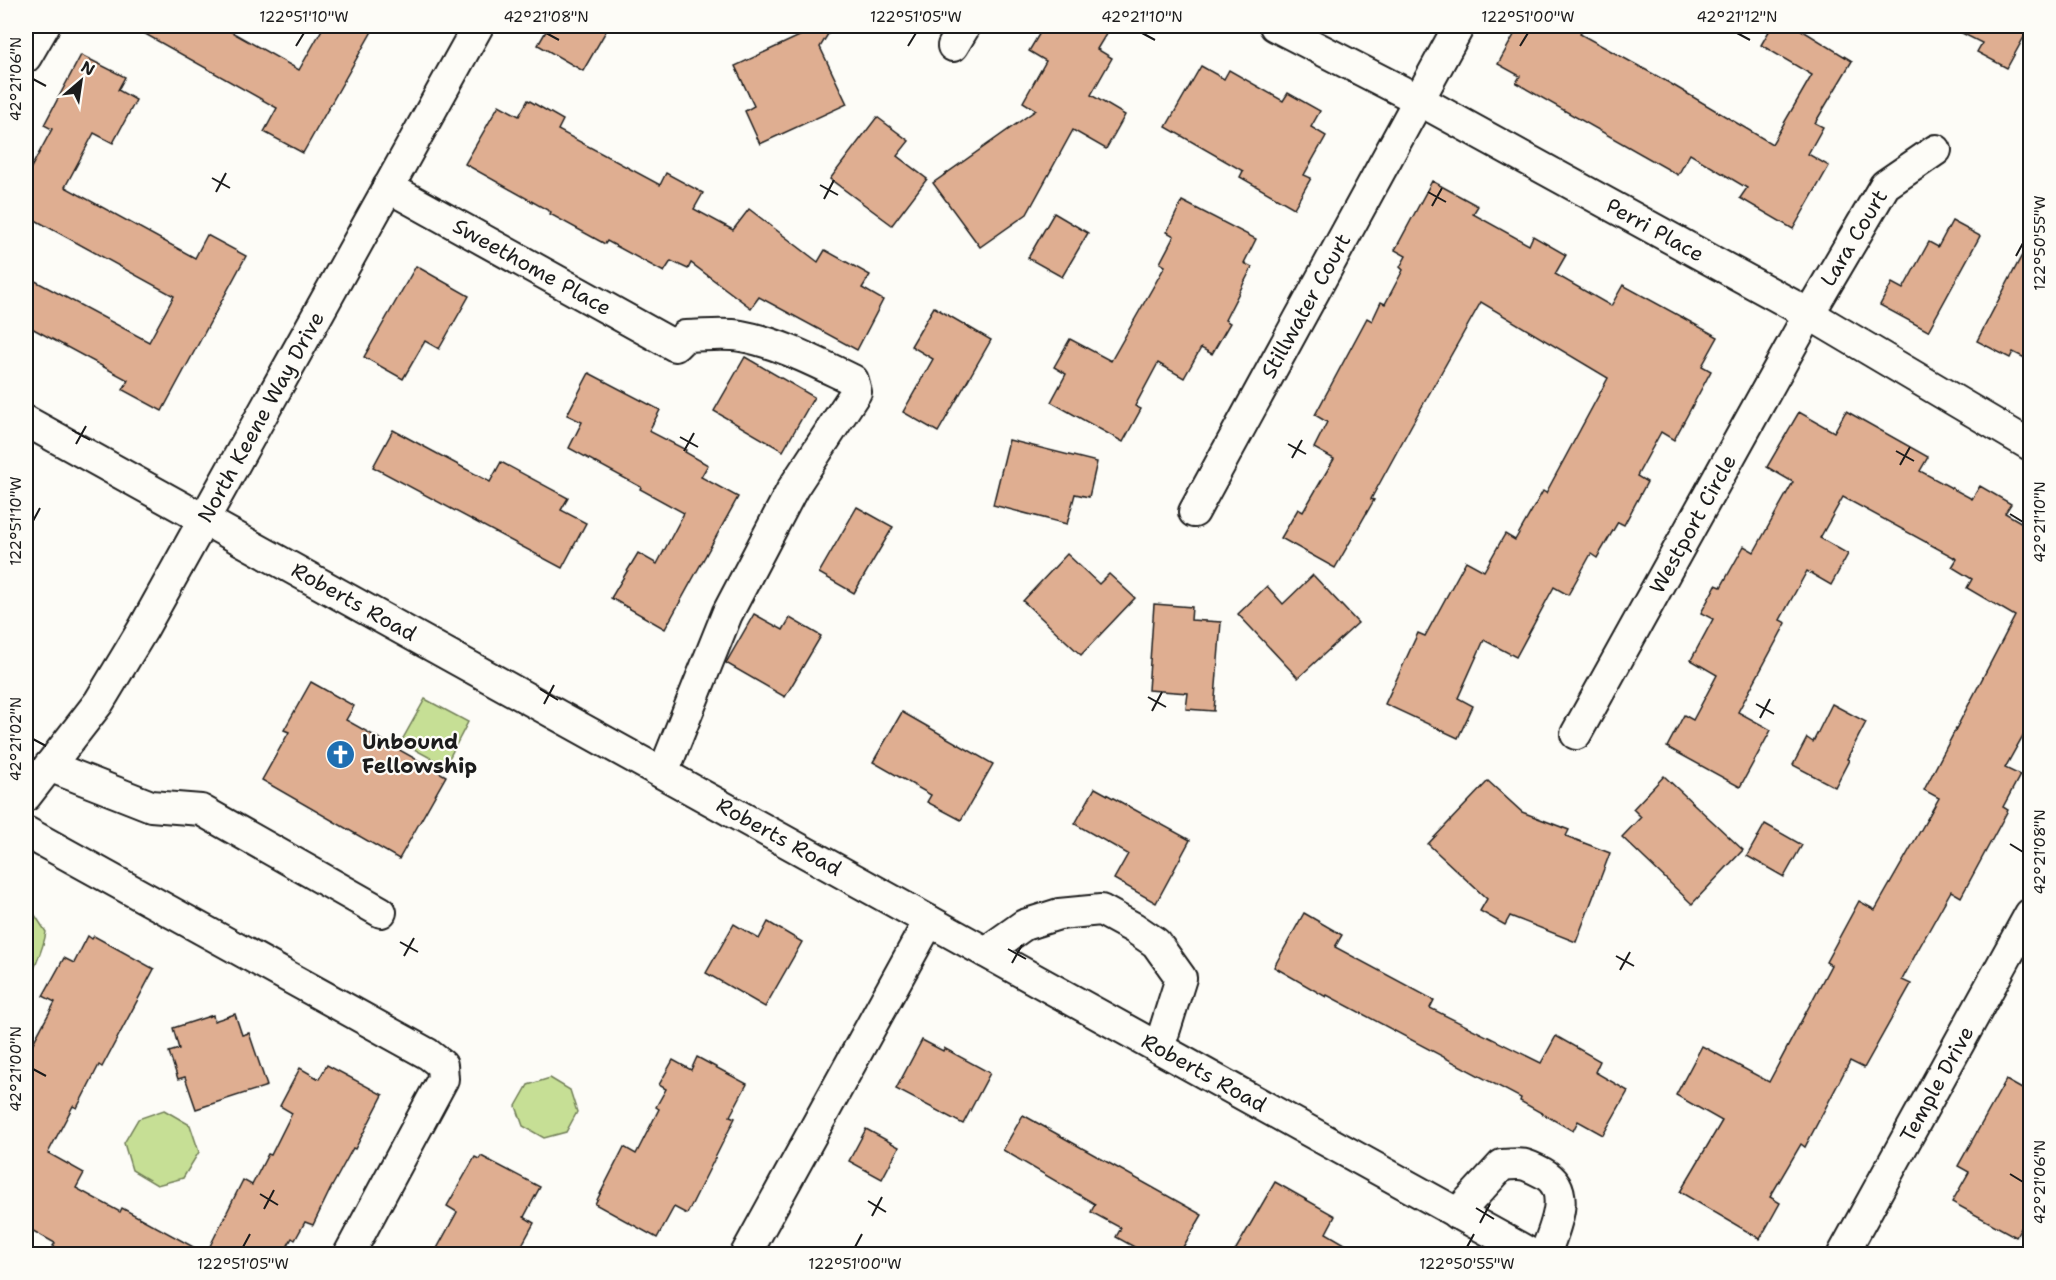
<svg xmlns="http://www.w3.org/2000/svg" width="2056" height="1280" viewBox="0 0 2056 1280" font-family="'Shantell Sans',sans-serif">
  <style>
    .green { fill: #c6df95; stroke: #717e58; stroke-width: 1.5 }
    .building { fill: #dfae91; stroke: #1c1c1c; stroke-width: 1.5 }
    .lines { fill: none; stroke-linecap: round; stroke-linejoin: round }
    .minor-casing { stroke: #1c1c1c; stroke-width: 34 }
    .minor { stroke: #fdfcf7; stroke-width: 30 }
    .ticks { fill: none; stroke: #1c1c1c; stroke-width: 2 }
    .labels { text-anchor: middle; dominant-baseline: central; stroke-width: 4.5; stroke-linejoin: round; paint-order: stroke }
    .street-label { font-size: 21px; fill: #1c1c1c; stroke: #fdfcf7 }
    .poi-label { font-size: 21px; font-weight: bold; fill: #1c1c1c; stroke: #fdfcf7; text-anchor: start }
    .neatline { fill: none; stroke: #1c1c1c; stroke-width: 2 }
    .ticks-label { font-size: 15px; text-anchor: middle; fill: #1c1c1c }
  </style>
  <rect width="100%" height="100%" fill="#fdfcf7"/>
  <filter id="ink" filterUnits="userSpaceOnUse"><feTurbulence type="fractalNoise" baseFrequency=".0167" numOctaves="2"/><feDisplacementMap in="SourceGraphic" scale="12" xChannelSelector="R" yChannelSelector="G"/><feConvolveMatrix kernelMatrix="1 2 1 2 8 2 1 2 1" color-interpolation-filters="sRGB"/></filter>
  <g filter="url(#ink)">
    <!-- green -->
    <g class="green">
      <polygon points="425,699 468,722 445,766 401,742"/>
      <path d="M26,911L35,915L46,932C43,954 30,972 26,995Z"/>
      <polygon points="550,1078 570,1090 577,1112 566,1132 544,1138 523,1126 516,1106 528,1085"/>
      <polygon points="164,1110 190,1125 199,1152 183,1178 157,1185 132,1170 124,1143 138,1119"/>
    </g>
    <!-- building -->
    <g class="building">
      <polygon points="131,26 221,26 299,70 324,26 375,26 303,153 264,132 277,108"/>
      <polygon points="549,26 609,26 583,71 538,45"/>
      <polygon points="821,26 833,26 820,47 847,104 760,144 745,111 754,106 735,66"/>
      <polygon points="1044,26 1111,26 1097,49 1112,58 1091,95 1125,115 1106,149 1073,130 1027,214 980,247 933,183 1036,110 1023,102 1046,61 1029,51"/>
      <polygon points="1519,26 1585,26 1580,34 1666,81 1772,144 1812,75 1761,45 1772,26 1795,26 1852,61 1815,123 1823,127 1808,154 1829,166 1793,229 1740,198 1747,188 1690,154 1678,175 1516,83 1520,76 1498,64"/>
      <polygon points="1948,26 2030,26 2007,68 1977,52 1982,43"/>
      <polygon points="81,55 125,77 118,90 136,100 113,143 94,133 65,187 195,258 207,235 246,256 162,411 123,390 128,380 26,325 26,276 149,342 174,296 26,215 26,177 52,129 44,125"/>
      <polygon points="1201,66 1224,79 1229,70 1283,101 1288,93 1320,111 1311,127 1326,136 1304,175 1311,178 1294,208 1240,177 1243,171 1166,127"/>
      <polygon points="528,100 563,120 558,130 660,185 666,173 703,193 694,209 733,230 749,209 818,262 825,250 870,275 862,288 883,300 857,350 759,297 751,308 691,263 688,269 671,261 664,272 607,241 605,244 550,214 551,212 465,164 499,105 519,116"/>
      <polygon points="877,117 909,141 897,156 927,179 892,225 830,179"/>
      <polygon points="1432,181 1478,206 1473,214 1529,245 1533,236 1566,255 1555,274 1611,306 1623,285 1718,337 1702,366 1711,371 1674,440 1661,432 1637,476 1647,482 1624,525 1618,522 1597,558 1591,554 1568,595 1554,587 1516,657 1484,640 1458,698 1473,706 1458,738 1385,704 1418,633 1425,636 1466,561 1484,571 1505,534 1515,540 1543,491 1546,493 1608,378 1481,302 1411,426 1371,499 1374,500 1335,568 1281,538 1298,509 1303,512 1334,459 1314,448 1327,422 1315,415 1367,318 1372,321 1381,302 1385,304 1403,270 1400,267 1406,256 1395,250"/>
      <polygon points="1182,201 1256,239 1244,263 1252,267 1225,320 1230,323 1212,354 1201,348 1184,378 1158,363 1135,406 1141,409 1123,442 1051,402 1066,374 1054,367 1070,339 1111,361 1165,266 1160,263 1174,236 1167,232"/>
      <polygon points="1054,213 1088,233 1062,277 1028,258"/>
      <polygon points="1952,221 1980,236 1928,331 1880,305 1892,283 1903,289 1929,242 1938,247"/>
      <polygon points="2031,238 2031,361 2013,352 2010,358 1977,341"/>
      <polygon points="416,266 469,296 439,349 425,341 403,379 364,357"/>
      <polygon points="934,307 991,340 938,432 903,412 933,359 911,346"/>
      <polygon points="745,357 814,397 783,451 714,411"/>
      <polygon points="589,373 660,410 649,431 686,450 685,452 708,465 701,477 738,497 665,629 611,598 638,553 657,564 684,513 640,489 641,487 569,448 582,422 567,415"/>
      <polygon points="1846,411 1928,457 1920,471 1972,499 1980,486 2011,504 2005,513 2031,528 2031,721 2005,768 2020,775 2003,807 2008,810 1961,897 1951,891 1919,948 1902,980 1911,984 1864,1068 1850,1061 1805,1147 1801,1144 1770,1197 1780,1203 1760,1239 1680,1192 1722,1121 1676,1095 1702,1046 1769,1082 1831,965 1826,962 1859,901 1875,910 1939,798 1924,790 2015,616 1967,588 1972,579 1952,567 1957,559 1843,497 1820,538 1848,554 1831,585 1807,571 1780,620 1786,623 1738,712 1771,730 1740,787 1667,747 1684,715 1693,720 1717,675 1691,660 1713,619 1701,613 1716,585 1721,587 1744,546 1754,552 1793,482 1767,467 1799,412 1834,432"/>
      <polygon points="393,430 490,482 501,462 568,498 561,510 586,523 562,568 373,467"/>
      <polygon points="1009,440 1097,462 1089,497 1075,494 1067,524 993,505"/>
      <polygon points="857,507 893,527 854,593 819,573"/>
      <polygon points="1067,554 1099,584 1109,574 1135,598 1081,655 1023,601"/>
      <polygon points="1313,575 1358,623 1298,678 1238,614 1267,586 1283,604"/>
      <polygon points="1154,604 1192,607 1191,620 1221,622 1214,711 1186,709 1188,693 1148,690"/>
      <polygon points="754,614 783,630 790,618 821,636 785,697 726,663"/>
      <polygon points="311,682 354,706 346,720 446,776 399,859 262,780 289,732 284,730"/>
      <polygon points="1832,704 1866,722 1847,759 1849,760 1835,787 1793,765 1807,738 1813,742"/>
      <polygon points="902,712 993,764 961,820 927,802 931,795 873,762"/>
      <polygon points="1664,776 1743,850 1692,904 1622,837 1641,817 1633,809"/>
      <polygon points="1488,781 1522,812 1569,830 1566,836 1610,853 1576,942 1510,916 1505,925 1480,911 1487,899 1428,844"/>
      <polygon points="1095,788 1190,840 1156,903 1114,879 1128,854 1075,824"/>
      <polygon points="1765,824 1802,845 1784,877 1747,856"/>
      <polygon points="1304,913 1342,935 1335,947 1434,1000 1430,1008 1541,1063 1556,1036 1600,1061 1595,1072 1628,1091 1603,1135 1578,1121 1573,1131 1520,1101 1521,1098 1327,995 1326,997 1274,967"/>
      <polygon points="768,922 802,942 765,1007 706,973 734,924 759,939"/>
      <polygon points="88,936 92,939 94,936 154,969 102,1067 99,1065 77,1108 73,1106 48,1153 84,1173 76,1188 120,1212 122,1208 206,1254 243,1180 252,1185 268,1154 271,1155 292,1113 280,1106 300,1068 319,1079 327,1065 383,1095 355,1149 353,1148 330,1190 313,1225 305,1222 295,1240 292,1238 283,1254 70,1254 53,1246 55,1243 26,1227 26,1056 55,1002 43,996 64,958 74,963"/>
      <polygon points="235,1014 242,1035 249,1033 267,1086 196,1109 185,1077 178,1079 169,1052 179,1049 173,1028 213,1015 214,1021"/>
      <polygon points="922,1040 943,1051 944,1048 990,1073 963,1124 896,1089"/>
      <polygon points="697,1057 747,1084 730,1116 735,1118 687,1214 674,1207 657,1238 595,1204 624,1147 636,1154 659,1109 656,1107 666,1089 659,1085 673,1060 691,1070"/>
      <polygon points="2006,1080 2031,1094 2031,1210 2016,1237 1952,1202 1969,1172 1958,1166"/>
      <polygon points="1023,1115 1202,1215 1179,1254 1147,1254 1116,1237 1121,1228 1091,1212 1095,1204 1003,1150"/>
      <polygon points="866,1129 899,1147 882,1179 849,1161"/>
      <polygon points="481,1156 540,1187 524,1217 534,1223 517,1254 434,1254 457,1212 447,1206 475,1157 479,1159"/>
      <polygon points="1275,1182 1335,1216 1326,1233 1362,1254 1233,1254"/>
    </g>
    <g class="lines">
      <defs>
        <g id="minor">
          <polyline points="1275,26 1419,100 1809,314 2030,445"/>
          <polyline points="953,46 965,26"/>
          <polyline points="26,57 44,26"/>
          <path d="M388,187L675,346L685,336C703,336 723,333 741,336C780,343 817,363 853,380L856,392L793,488L727,614L663,773"/>
          <polyline points="26,421 1531,1254"/>
          <polyline points="1194,512 1459,26"/>
          <polyline points="1576,734 1809,314 1885,185 1936,150"/>
          <polyline points="49,766 151,806 201,810 381,912"/>
          <polyline points="26,796 99,702 143,629 478,26"/>
          <polyline points="26,832 428,1054 442,1065 443,1079 349,1254"/>
          <polyline points="986,952 1024,925 1059,914 1101,910 1134,928 1156,943 1181,978 1159,1048"/>
          <path d="M1457,1214L1502,1165C1523,1163 1524,1163 1543,1173C1574,1190 1554,1229 1545,1254"/>
          <polyline points="746,1254 929,921"/>
          <polyline points="1843,1254 2030,914"/>
        </g>
      </defs>
      <!-- minor casing -->
      <use href="#minor" class="minor-casing"/>
      <!-- minor -->
      <use href="#minor" class="minor"/>
    </g>
  </g>
  <!-- ticks -->
  <path class="ticks" d="M546,33L559,40M1142,33L1155,40M1737,33L1750,40M296,46L304,33M908,46L916,33M1520,46L1528,33M33,79L46,86M212,178L230,188M820,185L838,195M216,192L226,173M1428,192L1446,202M824,199L834,180M1432,206L1442,188M2016,256L2023,243M72,430L90,440M680,437L698,447M76,444L86,426M1288,444L1306,454M684,451L694,433M1896,451L1914,461M1292,458L1302,440M1900,465L1910,447M2010,514L2023,522M33,521L40,508M540,689L558,700M1148,697L1166,707M544,704L554,685M1756,704L1774,714M1152,711L1162,692M1760,718L1770,699M33,739L46,746M2010,844L2023,852M400,942L418,952M1008,949L1026,959M404,956L414,938M1616,956L1634,966M1012,963L1022,945M1620,970L1630,952M33,1069L46,1076M2010,1174L2023,1182M260,1194L278,1205M868,1201L886,1212M1476,1208L1494,1219M264,1209L274,1190M872,1216L882,1197M1480,1223L1490,1204M243,1247L250,1234M855,1247L862,1234M1467,1247L1474,1234"/>
  <!-- icons -->
  <defs>
    <symbol id="church-disc" viewBox="-11 -11 22 22"><circle r="9.5" fill="#1f6fb2" stroke="#fdfcf7"/><path d="M-1.2-6h2.4v3.5h3.3v2.4h-3.3V6h-2.4V-.1h-3.3v-2.4h3.3Z" fill="#fff"/></symbol>
  </defs>
  <g fill-rule="evenodd">
    <use href="#church-disc" x="324" y="738" width="33" height="33"/>
  </g>
  <g class="labels">
    <!-- street labels -->
    <g class="street-label">
      <text transform="translate(1655 230) rotate(29)">Perri Place</text>
      <text transform="translate(1854 238) rotate(-59)">Lara Court</text>
      <text transform="translate(532 267) rotate(29)">Sweethome Place</text>
      <text transform="translate(1306 306) rotate(-61)">Stillwater Court</text>
      <text transform="translate(261 417) rotate(-61)">North Keene Way Drive</text>
      <text transform="translate(1693 524) rotate(-61)">Westport Circle</text>
      <text transform="translate(354 602) rotate(29)">Roberts Road</text>
      <text transform="translate(779 837) rotate(29)">Roberts Road</text>
      <text transform="translate(1204 1073) rotate(29)">Roberts Road</text>
      <text transform="translate(1937 1084) rotate(-61)">Temple Drive</text>
    </g>
    <!-- poi labels -->
    <g class="poi-label">
      <text x="362" y="742">Unbound<tspan x="362" dy="24">Fellowship</tspan></text>
    </g>
  </g>
  <!-- margin -->
  <rect width="2056" height="1280" fill="none" stroke="#fdfcf7" stroke-width="66"/>
  <!-- north arrow -->
  <g transform="translate(81 81) rotate(29)" stroke="#fdfcf7" stroke-width="4.5" paint-order="stroke">
  <path d="M0-4.5L10 22L0 15L-10 22Z" fill="#1c1c1c"/>
  <text y="-9" font-size="16" font-weight="bold" text-anchor="middle" fill="#1c1c1c">N</text>
  </g>
  <rect x="33" y="33" width="1990" height="1214" class="neatline"/>
  <g class="ticks-label">
    <text x="304" y="22">122°51'10"W</text>
    <text x="546" y="22">42°21'08"N</text>
    <text x="916" y="22">122°51'05"W</text>
    <text x="1142" y="22">42°21'10"N</text>
    <text x="1528" y="22">122°51'00"W</text>
    <text x="1737" y="22">42°21'12"N</text>
    <text transform="translate(16 79) rotate(-90)" y="5">42°21'06"N</text>
    <text transform="translate(2040 243) rotate(-90)" y="5">122°50'55"W</text>
    <text transform="translate(16 521) rotate(-90)" y="5">122°51'10"W</text>
    <text transform="translate(2040 522) rotate(-90)" y="5">42°21'10"N</text>
    <text transform="translate(16 739) rotate(-90)" y="5">42°21'02"N</text>
    <text transform="translate(2040 852) rotate(-90)" y="5">42°21'08"N</text>
    <text transform="translate(16 1069) rotate(-90)" y="5">42°21'00"N</text>
    <text transform="translate(2040 1182) rotate(-90)" y="5">42°21'06"N</text>
    <text x="243" y="1269">122°51'05"W</text>
    <text x="855" y="1269">122°51'00"W</text>
    <text x="1467" y="1269">122°50'55"W</text>
  </g>
</svg>
